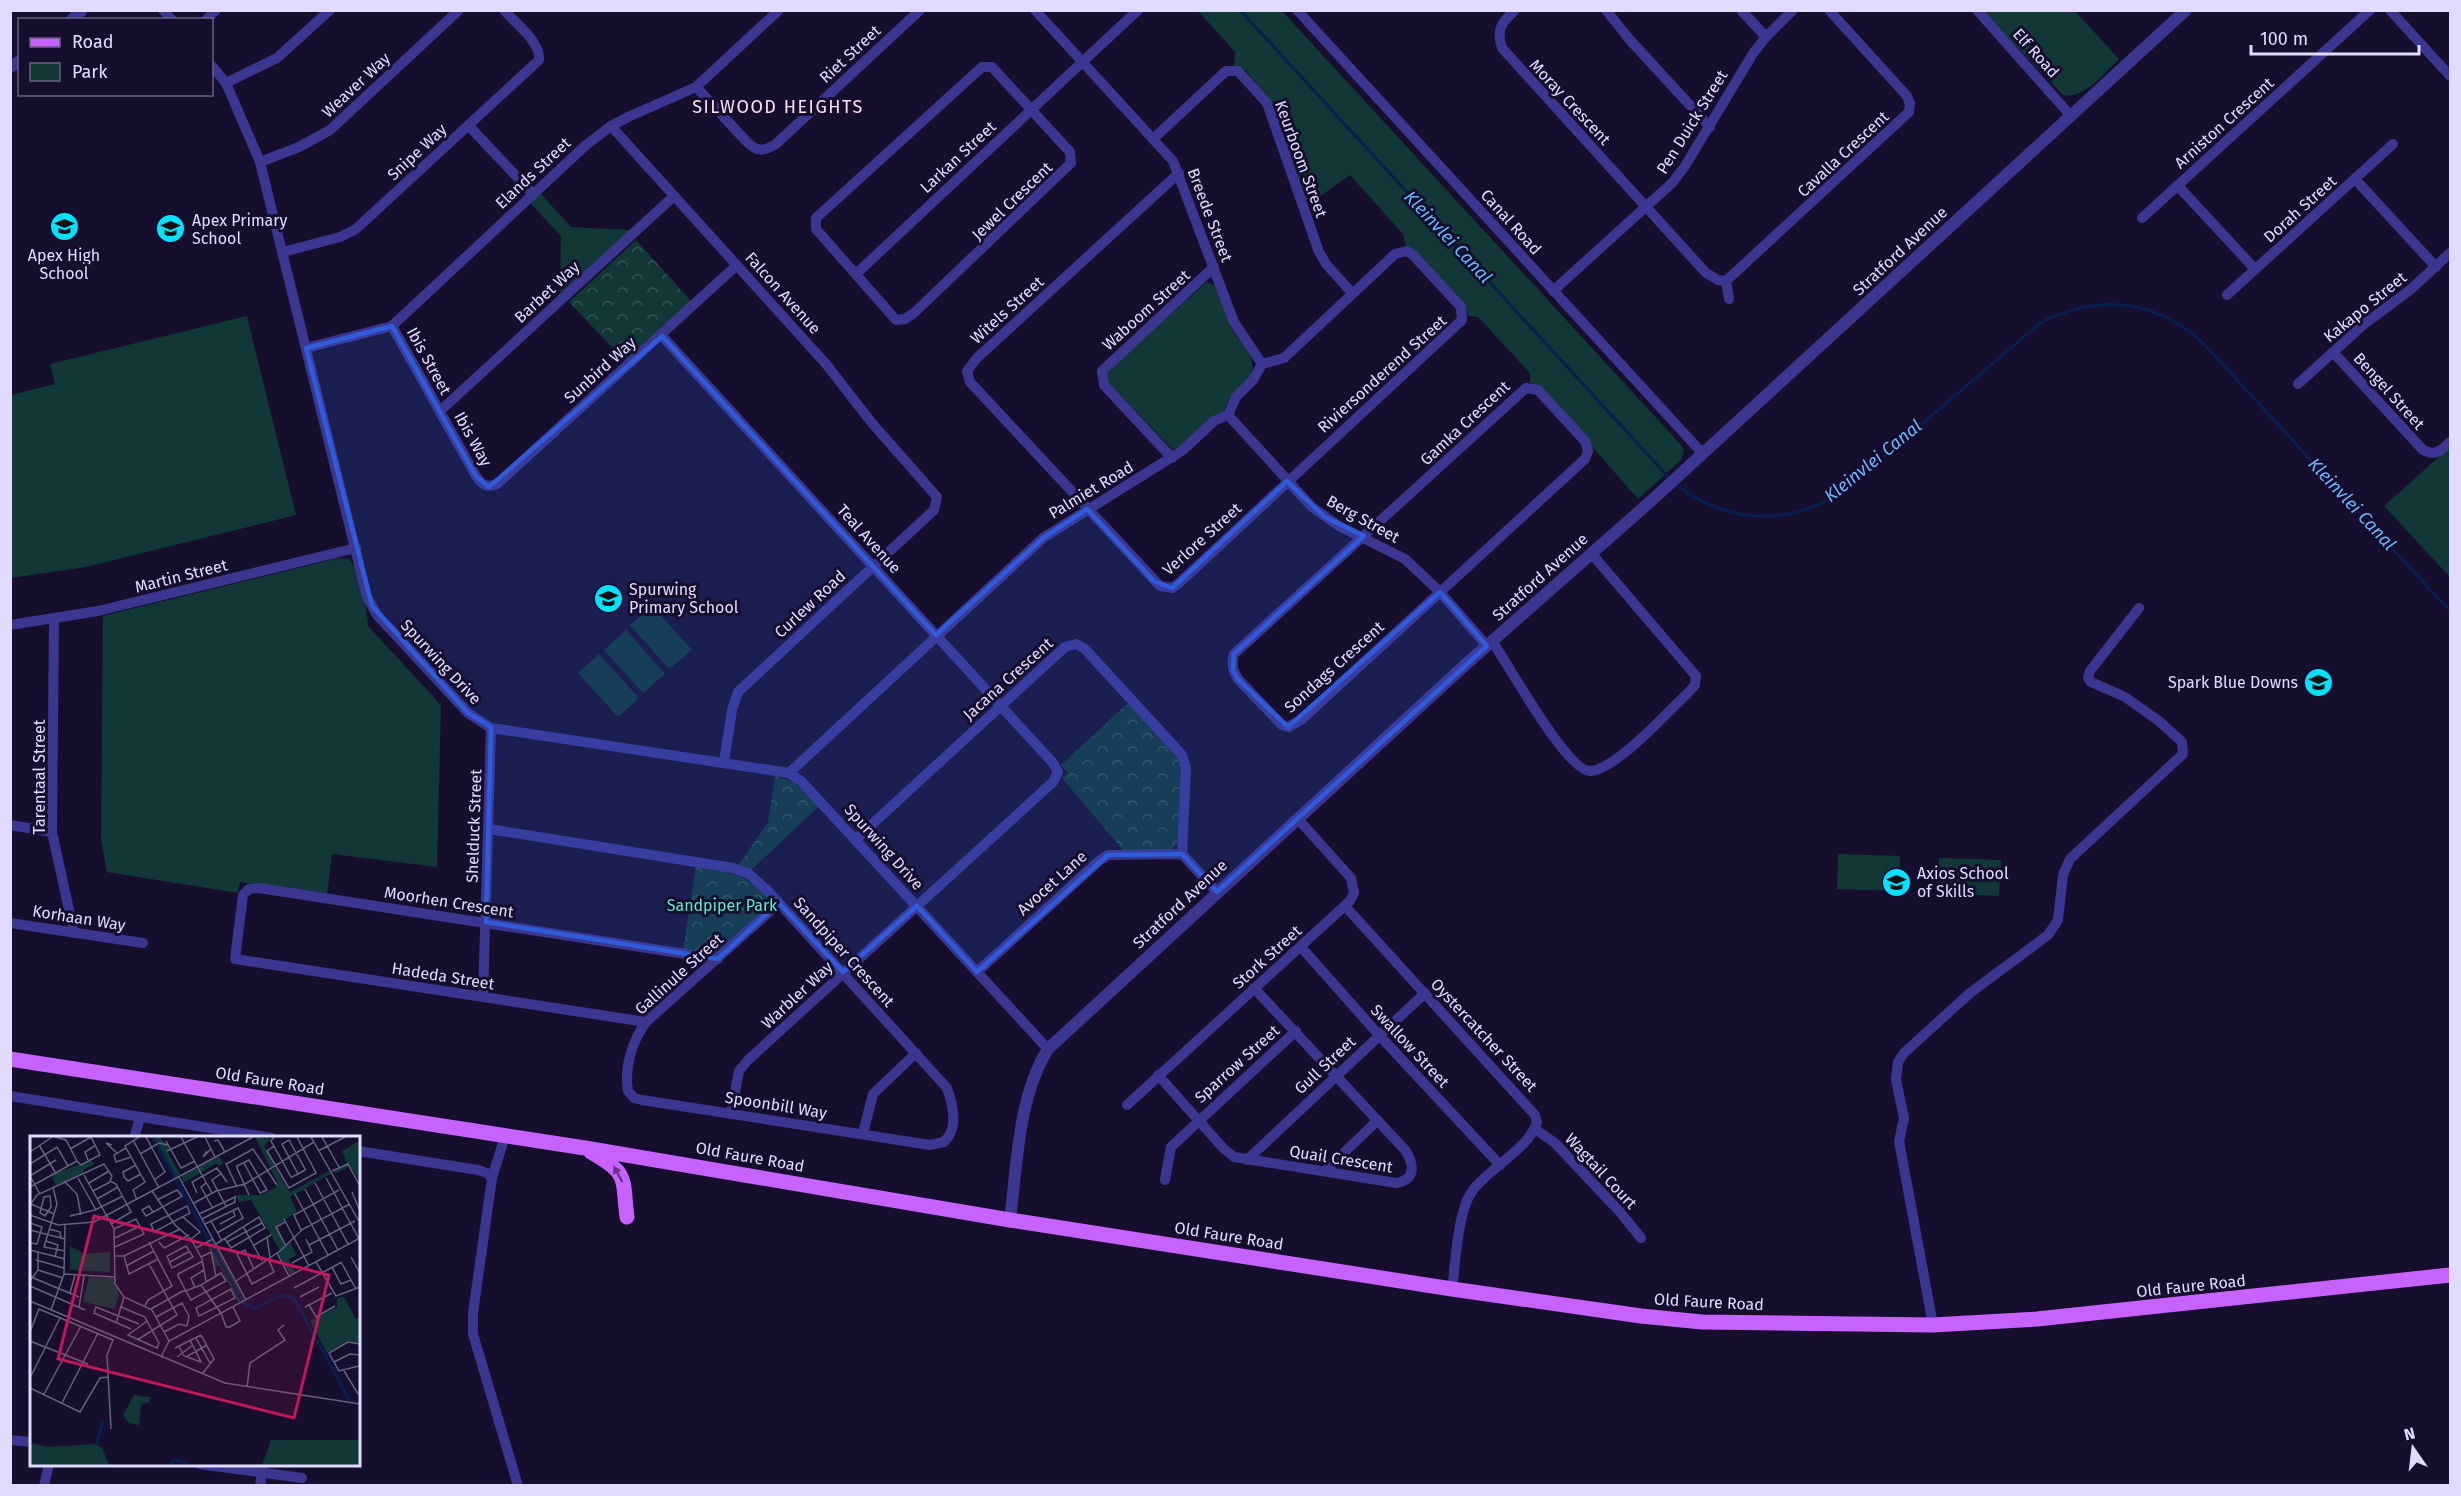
<svg xmlns="http://www.w3.org/2000/svg" width="2461" height="1496" viewBox="0 0 2461 1496" font-family="'Fira Sans',sans-serif">
  <style>
    .green { fill: #113837 }
    .forest { fill: url(#forest-crowns) }
    .lines { fill: none; stroke-linecap: round; stroke-linejoin: round }
    .stream { stroke: #061f4f; stroke-width: 3 }
    .minor { stroke: #3b3690; stroke-width: 10 }
    .tertiary { stroke: #3b3690; stroke-width: 12 }
    .primary { stroke: #c762ff; stroke-width: 15 }
    .oneway { fill: #65348c }
    .marked { fill: #305cdc; fill-opacity: 0.2; stroke: #305cdc; stroke-width: 4.5; stroke-linejoin: round }
    .labels { text-anchor: middle; dominant-baseline: central; stroke-width: 6; stroke-linejoin: round; paint-order: stroke }
    .street-label { font-size: 16px; fill: #e0dbff; stroke: #150f2d }
    .poi-label { font-size: 16px; fill: #e0dbff; stroke: #150f2d; text-anchor: start }
    .park-label { font-size: 16px; fill: #5bebca; stroke: #150f2d }
    .neighbourhood-label { font-size: 18px; letter-spacing: 1.5px; fill: #ffddf2; stroke: #150f2d }
    .water-label { font-size: 18px; font-style: italic; fill: #69b6ff; stroke: #150f2d }
    .inset-river { fill: none; stroke: #061f4f; stroke-width: 3 }
    .inset-road { fill: none; stroke: #666181; stroke-width: 1.5 }
    .view { fill: #c2185b; fill-opacity: 0.15; stroke: #c2185b; stroke-width: 3 }
    .inset-edge { fill: none; stroke: #e0dbff; stroke-width: 3 }
  </style>
  <defs>
    <pattern id="forest-crowns" width="20" height="18" patternUnits="userSpaceOnUse" patternTransform="scale(1.5)"><rect width="20" height="18" fill="#113837"/><path d="M2 6a3 3 0 1 1 6 0M12 15a3 3 0 1 1 6 0" fill="none" stroke="#335455"/></pattern>
  </defs>
  <rect width="100%" height="100%" fill="#150f2d"/>
  <!-- green -->
  <g class="green">
    <polygon points="1198,11 1282,11 1683,447 1684,451 1681,460 1638,499 1539,386 1530,383 1530,373 1478,317 1468,316 1466,307 1406,247 1403,234 1350,175 1312,202 1306,200 1269,98 1245,70 1234,66 1235,52"/>
    <path d="M1983,11H2075L2119,59C2105,72 2084,100 2063,95Z"/>
    <polygon points="540,193 571,227 631,230 560,294 561,236 530,203"/>
    <polygon points="1207,282 1216,286 1231,328 1250,354 1253,367 1249,378 1231,396 1223,412 1179,447 1172,449 1108,382 1107,371"/>
    <polygon points="247,316 296,515 86,567 11,578 11,395 55,384 50,364"/>
    <polygon points="2450,447 2450,577 2384,506"/>
    <path d="M339,558L349,559C359,568 368,613 368,626L441,705L437,867L332,854L327,895L240,882L238,893L107,872L101,839L103,616Z"/>
    <polygon points="652,606 692,650 669,669 630,625"/>
    <polygon points="626,630 665,674 643,693 604,650"/>
    <polygon points="599,654 639,698 618,717 578,673"/>
    <polygon points="1838,854 1900,856 1899,891 1837,889"/>
    <polygon points="1939,858 2001,860 1999,896 1937,893"/>
  </g>
  <!-- forest -->
  <g class="forest">
    <polygon points="636,240 691,301 625,361 569,302"/>
    <polygon points="1128,703 1177,755 1181,765 1179,843 1170,850 1123,850 1062,778 1068,773 1061,765"/>
    <polygon points="775,776 794,782 819,806 750,871 738,866 768,822"/>
    <path d="M696,866C724,871 750,874 768,899L765,910L718,953L683,950Z"/>
  </g>
  <g class="lines">
    <!-- stream -->
    <g class="stream">
      <polyline points="1240,10 1671,480"/>
      <path d="M1676,484C1727,526 1795,526 1847,488L2040,323C2098,293 2155,299 2203,343L2450,611"/>
    </g>
    <!-- minor -->
    <g class="minor">
      <polyline points="163,10 172,20"/>
      <polyline points="1035,10 1173,161 1234,322 1262,364"/>
      <polyline points="1297,10 1703,454"/>
      <path d="M1515,10C1501,23 1496,30 1502,48L1706,273L1718,280L1726,281L1909,112L1910,104L1907,96L1829,10"/>
      <polyline points="1606,10 1630,40 1710,127"/>
      <polyline points="1741,10 1766,37"/>
      <polyline points="1977,10 2071,116"/>
      <polyline points="2390,10 2450,76"/>
      <polyline points="206,20 216,10"/>
      <polyline points="212,66 226,83 260,162 367,597 377,615 468,713 491,728 776,771 789,773 801,781 1048,1049"/>
      <polygon points="982,67 992,67 1070,152 1071,163 914,313 905,319 896,320 816,229 816,218"/>
      <polyline points="226,83 277,58 330,10"/>
      <path d="M696,87L746,141C757,152 763,152 776,144L920,10"/>
      <polyline points="469,126 533,194"/>
      <polyline points="611,126 826,364 872,423 937,497 934,510 738,692 732,710 724,762"/>
      <polyline points="1153,139 1226,71 1238,71 1267,103 1319,252 1326,264 1352,293"/>
      <polyline points="260,162 299,147 330,130 459,10"/>
      <polyline points="2355,179 2436,267"/>
      <polyline points="2178,186 2255,269"/>
      <polyline points="2142,218 2370,10"/>
      <path d="M283,252L340,237L356,229L539,60C541,42 515,23 504,10"/>
      <polyline points="856,274 1138,10"/>
      <polyline points="1726,281 1729,299"/>
      <polyline points="1553,291 1672,183 1685,166 1754,52 1766,37 1793,10"/>
      <polyline points="2227,295 2393,144"/>
      <path d="M392,326L476,476C482,485 487,488 497,484L737,265"/>
      <polyline points="662,336 1053,763 1058,772 1053,782 747,1061 739,1071 731,1113"/>
      <polyline points="306,348 392,326 586,145 611,126 628,117 696,87 779,10"/>
      <path d="M2333,352L2423,450C2435,457 2442,450 2450,442"/>
      <polyline points="2298,384 2363,325 2410,290 2450,253"/>
      <path d="M1526,388L1538,390L1585,441L1588,451L1585,459L1301,720L1288,727L1282,725L1238,679C1233,670 1231,665 1234,654Z"/>
      <polyline points="440,411 674,196"/>
      <polyline points="1228,415 1312,507 1339,526 1405,559 1440,592 1487,646"/>
      <polyline points="1172,458 1104,385 1102,371 1214,267"/>
      <polyline points="54,619 52,832 74,933"/>
      <polyline points="10,625 98,611 356,548"/>
      <path d="M1492,641C1507,662 1568,774 1591,771C1618,768 1666,713 1687,694L1695,685L1696,676L1591,553"/>
      <polyline points="789,773 1043,538 1183,450 1214,421 1228,415 1236,397 1253,380 1262,364 1284,358 1395,254 1407,251 1413,255 1461,307 1462,320 1178,584 1172,588 1160,586 970,382 967,371 977,358 1179,173"/>
      <polyline points="10,825 52,832"/>
      <path d="M489,829L733,868L749,874L768,891L947,1088C953,1105 959,1128 944,1142L930,1145L642,1100L634,1098L628,1091C624,1068 632,1041 646,1022L779,903"/>
      <polyline points="856,839 1065,647 1076,644 1085,649 1182,755 1186,769 1182,854"/>
      <path d="M1345,906L1535,1115L1537,1122C1529,1149 1490,1167 1473,1190C1457,1211 1456,1262 1452,1289"/>
      <polyline points="10,923 143,943"/>
      <polyline points="1301,947 1379,1035 1500,1165"/>
      <polyline points="977,972 1099,861 1108,855 1182,854 1217,892"/>
      <polyline points="483,997 491,728"/>
      <polyline points="646,1022 235,959 243,895 249,889 259,888 718,959"/>
      <path d="M1158,1075L1223,1148L1234,1157L1396,1183C1416,1180 1414,1165 1406,1151L1254,988"/>
      <polyline points="10,1096 272,1138"/>
      <polyline points="1127,1105 1350,901 1354,893 1351,878 1298,819"/>
      <polyline points="1535,1129 1555,1143 1619,1211 1641,1238"/>
      <polyline points="863,1133 873,1094 916,1053"/>
      <polyline points="134,1138 140,1118"/>
      <polyline points="358,1151 478,1170 487,1173 492,1178 473,1313 473,1334 518,1486"/>
      <polyline points="1247,1160 1425,993"/>
      <polyline points="1326,1170 1378,1120"/>
      <polyline points="492,1178 505,1136"/>
      <polyline points="1165,1180 1171,1147 1296,1031"/>
      <polyline points="1933,1325 1899,1141 1904,1118 1896,1080 1898,1062 1904,1053 1970,993 2048,935 2058,920 2063,875 2070,859 2183,754 2182,742 2159,721 2125,697 2091,682 2088,678 2090,671 2139,608"/>
      <polyline points="10,1440 32,1442"/>
      <polyline points="199,1464 302,1478"/>
      <polyline points="44,1486 49,1464"/>
      <polyline points="260,1486 263,1464"/>
    </g>
    <!-- tertiary -->
    <g class="tertiary">
      <polyline points="72,20 82,10"/>
      <polyline points="10,67 20,61"/>
      <path d="M1010,1220C1017,1165 1018,1097 1048,1049L1465,665L1651,501L2186,10"/>
    </g>
    <!-- primary -->
    <g class="primary">
      <polyline points="10,1059 585,1148 1010,1220 1452,1289 1641,1316 1702,1322 1933,1325 2037,1319 2450,1275"/>
      <path d="M591,1152C629,1174 622,1176 627,1217"/>
    </g>
  </g>
  <!-- one-way arrows -->
  <defs><path id="oneway-solid" d="M-6-.8H1V-3.2L6.5 0L1 3.2V.8H-6Z" transform="scale(1.5)"/></defs>
  <use class="oneway" href="#oneway-solid" transform="translate(618 1174) rotate(-118)"/>
  <!-- marked area -->
  <path class="marked" d="M392,326L476,476L489,487L662,336L936,635L1043,538L1087,509L1154,581L1172,588L1287,481L1325,517L1364,536L1234,654L1233,670L1238,679L1288,727L1440,592L1487,646L1217,892L1182,854L1108,855L977,972L917,906L843,972L779,903L718,959L486,922L491,727L468,713L372,606L306,348Z"/>
  <!-- icons -->
  <defs>
    <symbol id="school-disc" viewBox="-11 -11 22 22"><circle r="9.5" fill="#07e1ff" stroke="#150f2d"/><path d="M0-5L7-2L0 1L-7-2ZM-4 1L0 2.5L4 1V4Q0 6-4 4Z" fill="#111"/></symbol>
  </defs>
  <g fill-rule="evenodd">
    <use href="#school-disc" x="48" y="210" width="33" height="33"/>
    <use href="#school-disc" x="154" y="212" width="33" height="33"/>
    <use href="#school-disc" x="592" y="582" width="33" height="33"/>
    <use href="#school-disc" x="2302" y="666" width="33" height="33"/>
    <use href="#school-disc" x="1880" y="866" width="33" height="33"/>
  </g>
  <g class="labels">
    <!-- street labels -->
    <g class="street-label">
      <text transform="translate(2036 53) rotate(48)">Elf Road</text>
      <text transform="translate(850 54) rotate(-43)">Riet Street</text>
      <text transform="translate(356 85) rotate(-43)">Weaver Way</text>
      <text transform="translate(1570 102) rotate(47)">Moray Crescent</text>
      <text transform="translate(1692 122) rotate(-58)">Pen Duick Street</text>
      <text transform="translate(2224 123) rotate(-42)">Arniston Crescent</text>
      <text transform="translate(417 152) rotate(-43)">Snipe Way</text>
      <text transform="translate(1843 154) rotate(-43)">Cavalla Crescent</text>
      <text transform="translate(958 157) rotate(-43)">Larkan Street</text>
      <text transform="translate(1301 159) rotate(70)">Keurboom Street</text>
      <text transform="translate(533 173) rotate(-43)">Elands Street</text>
      <text transform="translate(1012 201) rotate(-44)">Jewel Crescent</text>
      <text transform="translate(2300 209) rotate(-42)">Dorah Street</text>
      <text transform="translate(1210 215) rotate(69)">Breede Street</text>
      <text transform="translate(1511 222) rotate(48)">Canal Road</text>
      <text transform="translate(1900 251) rotate(-43)">Stratford Avenue</text>
      <text transform="translate(547 292) rotate(-43)">Barbet Way</text>
      <text transform="translate(783 293) rotate(48)">Falcon Avenue</text>
      <text transform="translate(2365 307) rotate(-39)">Kakapo Street</text>
      <text transform="translate(1007 310) rotate(-42)">Witels Street</text>
      <text transform="translate(1146 310) rotate(-42)">Waboom Street</text>
      <text transform="translate(429 361) rotate(61)">Ibis Street</text>
      <text transform="translate(600 370) rotate(-42)">Sunbird Way</text>
      <text transform="translate(1382 374) rotate(-42)">Riviersonderend Street</text>
      <text transform="translate(2389 391) rotate(48)">Bengel Street</text>
      <text transform="translate(1465 423) rotate(-43)">Gamka Crescent</text>
      <text transform="translate(473 439) rotate(61)">Ibis Way</text>
      <text transform="translate(1091 490) rotate(-31)">Palmiet Road</text>
      <text transform="translate(1363 519) rotate(29)">Berg Street</text>
      <text transform="translate(869 539) rotate(48)">Teal Avenue</text>
      <text transform="translate(1202 539) rotate(-42)">Verlore Street</text>
      <text transform="translate(181 576) rotate(-14)">Martin Street</text>
      <text transform="translate(1540 577) rotate(-42)">Stratford Avenue</text>
      <text transform="translate(810 604) rotate(-43)">Curlew Road</text>
      <text transform="translate(441 662) rotate(47)">Spurwing Drive</text>
      <text transform="translate(1334 667) rotate(-42)">Sondags Crescent</text>
      <text transform="translate(1008 679) rotate(-42)">Jacana Crescent</text>
      <text transform="translate(39 777) rotate(-90)">Tarentaal Street</text>
      <text transform="translate(474 826) rotate(-88)">Shelduck Street</text>
      <text transform="translate(884 847) rotate(48)">Spurwing Drive</text>
      <text transform="translate(1052 883) rotate(-42)">Avocet Lane</text>
      <text transform="translate(449 902) rotate(9)">Moorhen Crescent</text>
      <text transform="translate(1180 904) rotate(-43)">Stratford Avenue</text>
      <text transform="translate(79 918) rotate(9)">Korhaan Way</text>
      <text transform="translate(844 952) rotate(48)">Sandpiper Crescent</text>
      <text transform="translate(1267 957) rotate(-42)">Stork Street</text>
      <text transform="translate(679 974) rotate(-42)">Gallinule Street</text>
      <text transform="translate(443 976) rotate(9)">Hadeda Street</text>
      <text transform="translate(797 995) rotate(-43)">Warbler Way</text>
      <text transform="translate(1484 1035) rotate(47)">Oystercatcher Street</text>
      <text transform="translate(1410 1046) rotate(47)">Swallow Street</text>
      <text transform="translate(1237 1064) rotate(-42)">Sparrow Street</text>
      <text transform="translate(1325 1065) rotate(-43)">Gull Street</text>
      <text transform="translate(270 1081) rotate(9)">Old Faure Road</text>
      <text transform="translate(776 1105) rotate(9)">Spoonbill Way</text>
      <text transform="translate(750 1157) rotate(10)">Old Faure Road</text>
      <text transform="translate(1341 1159) rotate(9)">Quail Crescent</text>
      <text transform="translate(1601 1171) rotate(47)">Wagtail Court</text>
      <text transform="translate(1229 1236) rotate(9)">Old Faure Road</text>
      <text transform="translate(2191 1286) rotate(-6)">Old Faure Road</text>
      <text transform="translate(1709 1302) rotate(3)">Old Faure Road</text>
    </g>
    <!-- poi labels -->
    <g class="poi-label">
      <text x="192" y="220">Apex Primary<tspan x="192" dy="18">School</tspan></text>
      <text x="64" y="255" text-anchor="middle">Apex High<tspan x="64" dy="18">School</tspan></text>
      <text x="629" y="589">Spurwing<tspan x="629" dy="18">Primary School</tspan></text>
      <text x="2298" y="682" text-anchor="end">Spark Blue Downs</text>
      <text x="1917" y="873">Axios School<tspan x="1917" dy="18">of Skills</tspan></text>
    </g>
    <!-- park labels -->
    <g class="park-label">
      <text x="722" y="905">Sandpiper Park</text>
    </g>
    <!-- neighbourhood labels -->
    <g class="neighbourhood-label">
      <text x="778" y="107">SILWOOD HEIGHTS</text>
    </g>
    <!-- water labels -->
    <g class="water-label">
      <text transform="translate(1448 237) rotate(47)">Kleinvlei Canal</text>
      <text transform="translate(1873 461) rotate(-39)">Kleinvlei Canal</text>
      <text transform="translate(2352 504) rotate(47)">Kleinvlei Canal</text>
    </g>
  </g>
  <!-- overview -->
  <g transform="translate(30 1136)">
    <rect width="330" height="330" fill="#150f2d"/>
    <path d="M121,1H130L139,12L137,15L150,38L147,41L144,42ZM225,1L241,3L234,10L245,30L241,33ZM329,5L330,45L320,30L305,38L304,35L317,27L312,15ZM189,20L193,27L189,30L187,27L153,47L152,40ZM61,24L64,28L53,34L55,37L26,49L21,39ZM245,32L260,56L301,34L302,37L260,61L267,76L247,89L255,109L250,115L221,64L209,66L205,59H230L245,52L248,47L241,34ZM183,105L214,163L209,167L189,129L185,130L177,107ZM260,107L267,119L259,123L265,136L260,138L248,117ZM40,110L55,118L80,116V136L40,134ZM59,141L84,142L89,158L85,173L53,166ZM314,161L326,183L330,181V208L318,206L297,217L280,185L307,171V162ZM104,259L120,261V266L111,268L109,289L99,287L93,279ZM241,304H330V329H232Z" fill="#113837"/>
    <path d="M0,302L1,307L17,311L65,308L72,312L79,329H0Z" fill="#113837"/>
    <path class="inset-river" d="M123,1L213,167L225,172L251,159L264,162L320,265M66,309L73,285M141,329L144,324L158,327"/>
    <path class="inset-road" d="M25,1L36,4L47,25M116,1L135,36L124,44M151,1L182,57M175,1L185,21M244,1L241,5L261,41H262L268,38L275,34V33L259,4L252,8L268,38M281,1L330,87M292,1L309,31M103,4L129,52M136,5L151,32L165,25M184,5L188,4L195,16M9,9L25,36M82,9L76,7L87,17M244,10L237,15L259,52L286,37L267,1M96,12L84,19L86,26L101,21M40,13L61,1M137,15L167,1M177,15L173,21L181,13M288,15L315,1M0,16L22,1M110,18L129,7L138,9M58,24L55,16L66,9M47,25L51,29L70,19L61,1M214,27L230,57L237,54L219,24L207,30V32L219,59M0,28L27,11L38,30L47,25M106,29L93,36L94,41L98,45L111,38M302,35L318,28L330,50M192,37L182,44L196,70M54,39L84,93L85,148L94,161L122,174L139,205M0,40L26,24M0,40L10,58M149,41L216,164M48,42L66,74M296,42L329,103M34,45L47,58L51,79M80,45L86,48L101,76L81,88M59,47L79,35M176,47L171,51L182,71M285,47L318,108M0,51L38,30M23,51L27,68L14,111L35,115M207,51L196,28L223,13L247,49M275,53L308,114M63,55L80,46M122,55L145,89L161,103L172,123L176,145M322,56L330,75M167,57L162,46L187,32L197,46M265,58L298,119M20,60L21,71L15,80L10,77L14,61ZM67,63L88,51M107,64L103,54L115,46L95,10L109,1M164,67L186,55L215,48L284,6M1,68L24,78M0,69L7,59L74,28L82,40L80,45M157,70L160,77L124,96L121,88ZM123,76L119,70L112,74L116,80L151,61L152,60L147,54L127,64M169,78L205,61V66L172,83M0,79L28,89L64,86L223,1M40,80L65,74L93,60M153,81L170,96L161,103M254,83L279,130M181,85L192,105M255,86L246,91L256,110M0,87L12,91L7,108L0,107M175,88L208,72L213,82L187,97M190,88L205,80L203,74M213,90L232,125M19,93L30,96L31,103M84,93L106,83L114,98L85,111M0,94L35,103M271,94L264,79L309,54M237,101L240,121M85,102L110,90M16,105L28,109L25,121M129,106L134,112L159,99M197,106L232,87M186,108L229,81L235,92L201,112L195,103M224,109L241,99M279,109L325,85M156,110L163,121L142,132L137,120ZM166,112L183,103M0,114L35,123M247,117L259,140M85,120H94L150,93M94,120L99,138L128,123M171,121L181,116L186,140M321,121L330,137M6,124L34,132M140,126L160,115M286,126L306,160L330,151M311,126L326,153M262,127L282,116L276,103M96,130L124,115M302,131L311,148L321,144M224,133L215,114L207,118L222,148L244,136L238,122M8,134L33,142M34,138L85,141M1,141L49,161M0,145L8,134V116M206,145L250,115L273,93L320,68M171,149L191,177M0,150L55,174M165,152L161,142L174,134M264,152L312,126M201,153L205,162L169,180L166,172ZM40,157L45,139M270,161L289,151M0,165L195,247L330,268M279,169L286,181L305,170M115,170L118,164L142,150L119,106M49,171L54,140M91,171L115,181L117,185L129,207L127,212L98,199L117,185M275,171L302,157M121,173L151,156L154,155H156L163,152L166,151L171,149L191,137L196,145L161,164L156,155L148,140V138L173,125M21,174L34,138L35,89M191,177L196,191H200L210,185L203,171M126,181L152,167L159,180L157,190M86,187L94,161M101,193L64,177L66,171L109,188M0,196L9,173L83,204L77,219L81,293M134,196L149,188L157,190M171,199L184,223L172,238M166,202L180,227M107,204L147,179L119,128M0,205L58,228M149,210L154,220L171,226L160,204M145,212L171,199M131,221L139,205L330,102M147,221L163,209M156,221L177,209M304,226L320,218L330,219M329,230L309,235L299,217L318,206L330,208M313,233L328,258M0,242L30,182M217,251L220,227L255,204L248,194L254,189M0,252L50,276L70,242L78,241M14,258L51,190M32,267L68,197"/>
    <path class="view" d="M64,80L299,139L264,282L28,223Z"/>
    <rect width="330" height="330" class="inset-edge"/>
  </g>
  <!-- border -->
  <rect width="2461" height="1496" fill="none" stroke="#e0dbff" stroke-width="24"/>
  <!-- legend -->
  <rect x="18" y="18" width="195" height="78" fill="#150f2d" stroke="#666181" stroke-width="1.5"/>
  <rect x="30" y="38" width="30" height="9" fill="#c762ff" stroke="#666181" stroke-width="1.5"/>
  <text x="72" y="48" font-size="18" fill="#e0dbff">Road</text>
  <rect x="30" y="63" width="30" height="18" fill="#113837" stroke="#666181" stroke-width="1.5"/>
  <text x="72" y="78" font-size="18" fill="#e0dbff">Park</text>
  <!-- north arrow -->
  <g transform="translate(2413 1448) rotate(346)" stroke="#150f2d" stroke-width="4.5" paint-order="stroke">
  <path d="M0-4.5L10 22L0 15L-10 22Z" fill="#e0dbff"/>
  <text y="-9" font-size="16" font-weight="bold" text-anchor="middle" fill="#e0dbff">N</text>
  </g>
  <!-- scale -->
  <path d="M2251 45v9h168v-9" fill="none" stroke="#e0dbff" stroke-width="3"/>
  <text x="2260" y="45" font-size="18" fill="#e0dbff" stroke="#150f2d" stroke-width="4.5" paint-order="stroke">100 m</text>
</svg>
